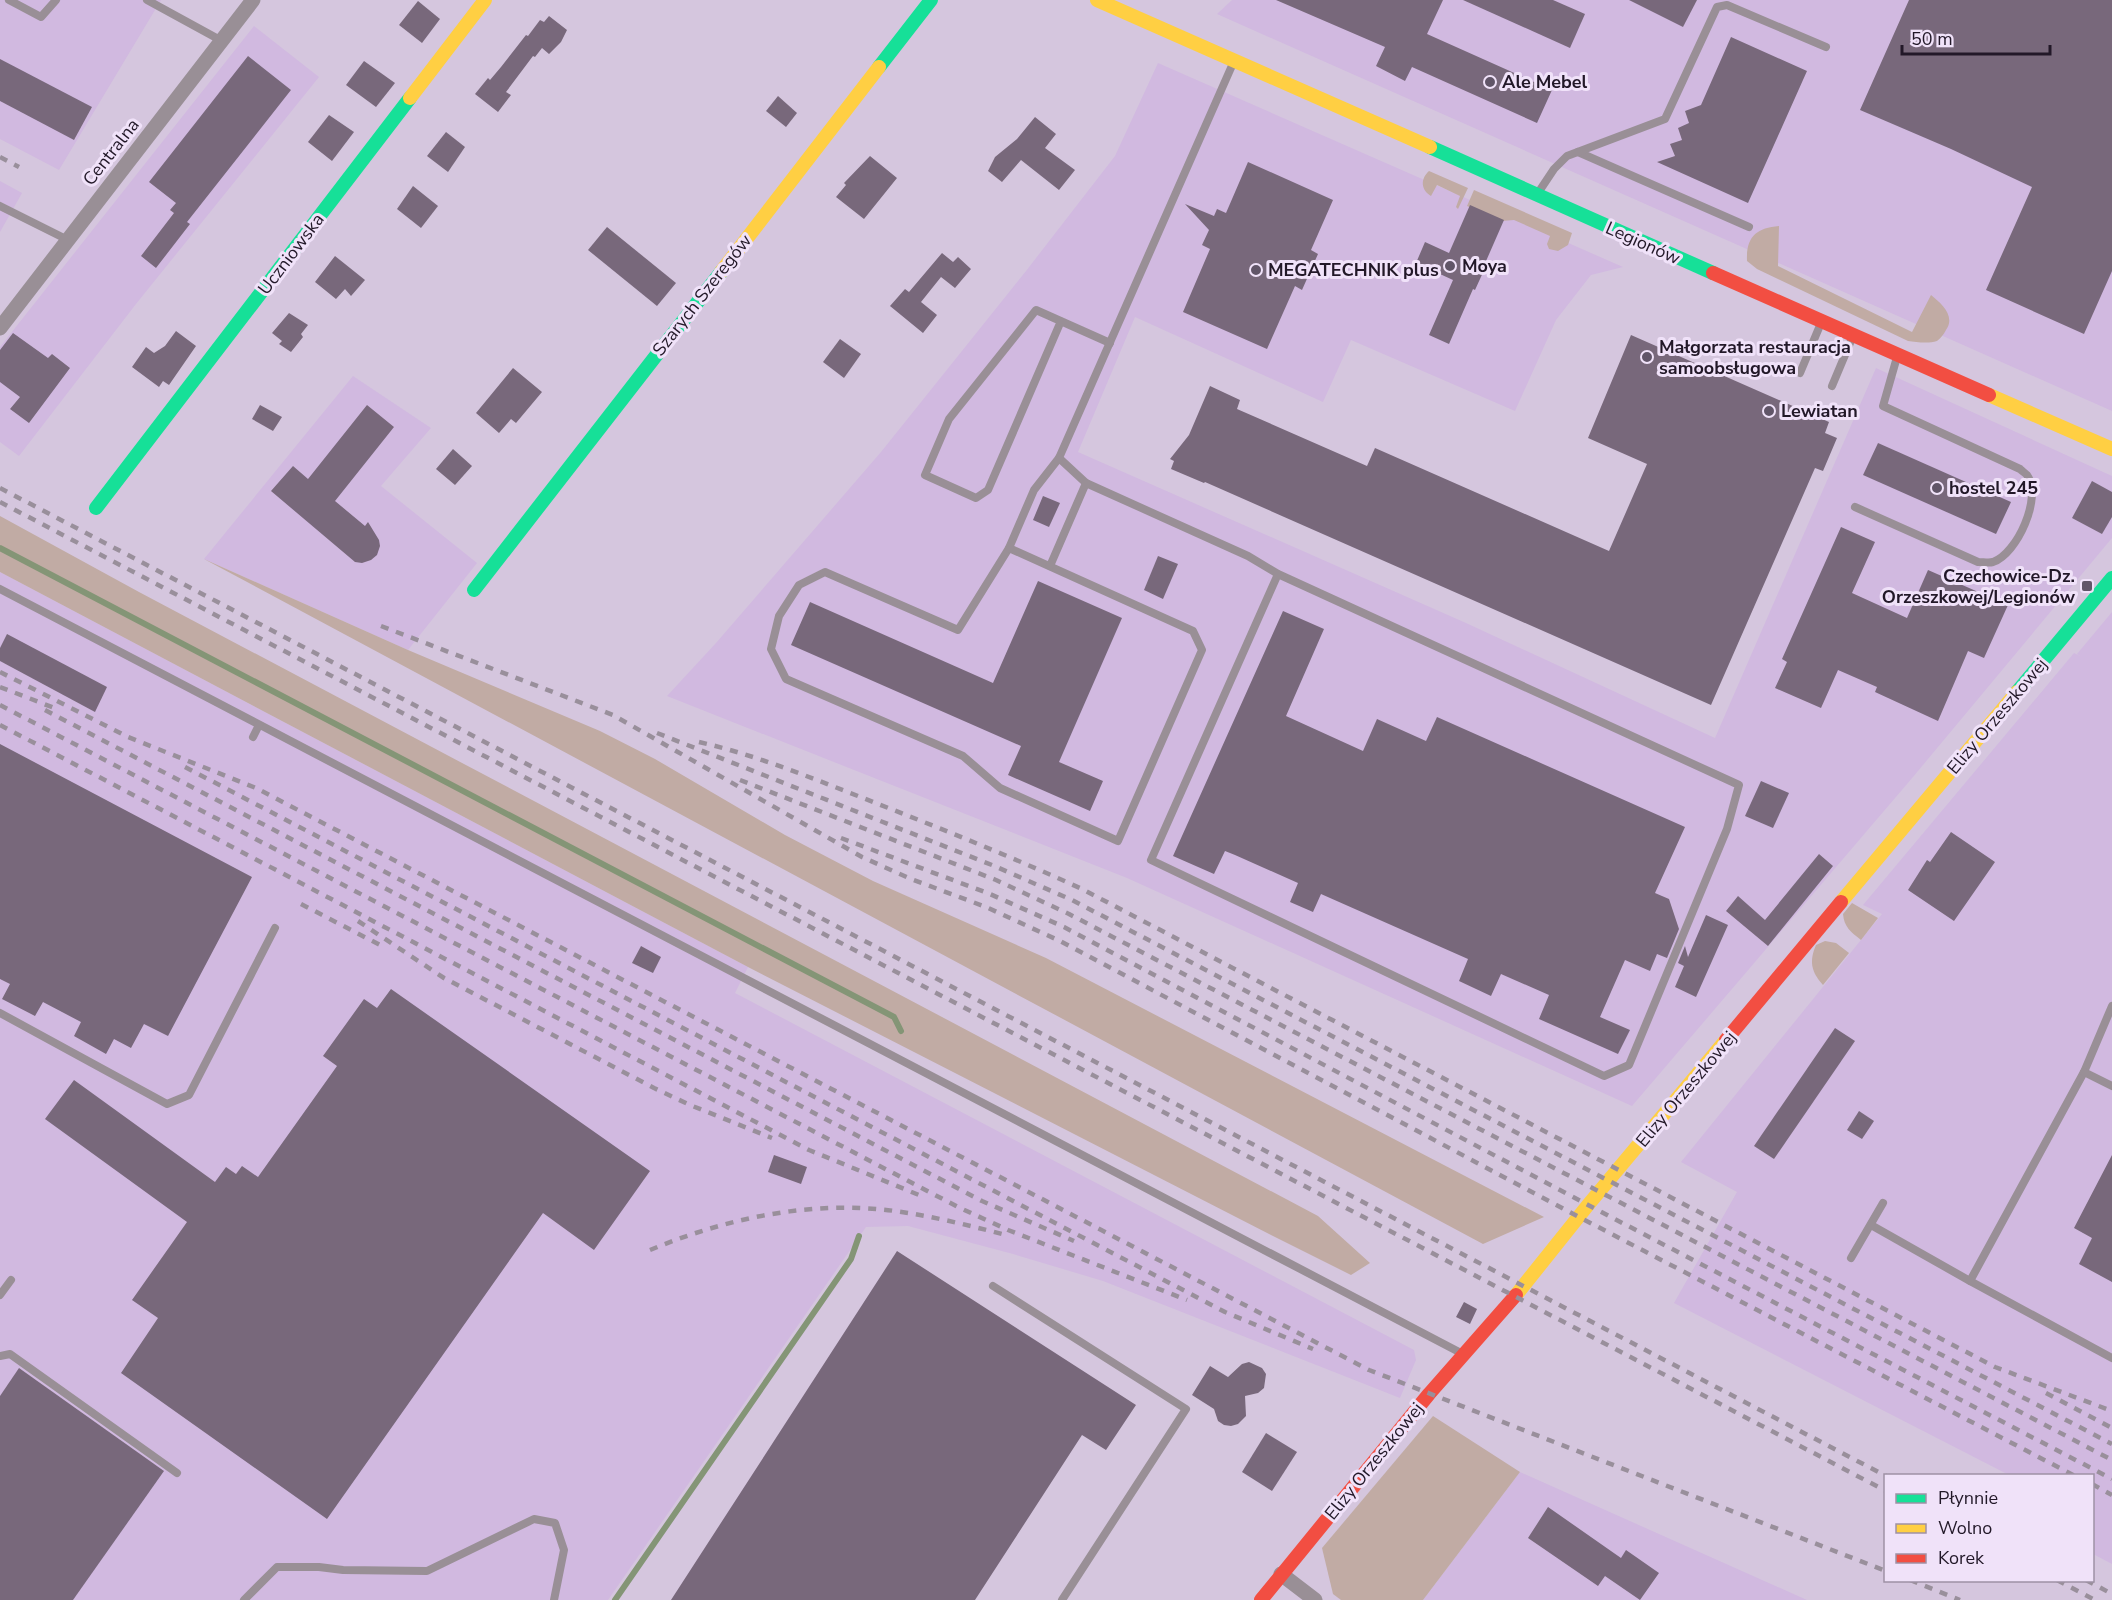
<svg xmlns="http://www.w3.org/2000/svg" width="2112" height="1600" viewBox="0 0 2112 1600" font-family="'Nunito Sans',sans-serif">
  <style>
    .built { fill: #d1b9e0 }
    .green { fill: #c1aba4 }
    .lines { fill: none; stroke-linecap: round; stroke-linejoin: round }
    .stream { stroke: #849576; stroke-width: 6 }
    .building { fill: #78687b }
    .lane { stroke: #998f96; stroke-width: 8 }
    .street { stroke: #998f96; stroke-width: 15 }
    .fast { stroke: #16e098; stroke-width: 14 }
    .slow { stroke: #ffcf43; stroke-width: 14 }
    .jam { stroke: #f24e42; stroke-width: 14 }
    .rail { stroke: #998f9b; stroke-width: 4.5; stroke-dasharray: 8 8; stroke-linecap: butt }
    .poi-dot { fill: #615568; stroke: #f0e2f9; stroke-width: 2 }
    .labels { text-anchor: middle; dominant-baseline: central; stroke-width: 6; stroke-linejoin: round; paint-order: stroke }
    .poi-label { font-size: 18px; font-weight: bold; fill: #221828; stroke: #f0e2f9; text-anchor: start }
    .street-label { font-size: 18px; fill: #221828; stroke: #f0e2f9 }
  </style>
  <rect width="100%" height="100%" fill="#d5c6de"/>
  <!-- built -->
  <g class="built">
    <polygon points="0,0 161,0 59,170 0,139"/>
    <polygon points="1232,0 2112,0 2112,411 1217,14"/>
    <polygon points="254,26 319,77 136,304 19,456 0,442 0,347"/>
    <polygon points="1158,63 1623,267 1591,275 1556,320 1515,411 1351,340 1323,402 1135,317 1078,452 1466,623 1715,738 1876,368 2112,476 2112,538 1913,777 1632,1106 1127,878 667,696 716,643 881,452 1026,271 1115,156"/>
    <polygon points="0,181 22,193 0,232"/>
    <polygon points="353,376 431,428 381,486 477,563 408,650 204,559"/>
    <polygon points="0,572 748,967 735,993 1414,1350 1416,1360 1400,1398 1103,1281 1013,1254 908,1226 866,1227 608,1600 0,1600"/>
    <polygon points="2112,612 2112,1564 2093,1554 2092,1476 2009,1475 1674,1303 1737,1192 1681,1162 1882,914 1863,905 2074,653 2080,656 2077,654"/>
    <polygon points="1520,1472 1807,1600 1423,1600"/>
  </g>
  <!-- green -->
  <g class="green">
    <path d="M1429,171L1468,188L1458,209L1456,207L1460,196L1437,185L1431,196C1421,190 1420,179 1429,171Z"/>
    <polygon points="1474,190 1572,233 1568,245 1558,251 1549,249 1547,244 1550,236 1514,220 1502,221 1467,206"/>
    <path d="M1779,226L1778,266L1912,332L1931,295C1941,303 1956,316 1946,330C1944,334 1940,339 1937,341C1928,344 1916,342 1908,341L1757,269L1747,261C1746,237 1756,228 1779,226Z"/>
    <polygon points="0,516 139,592 1318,1216 1370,1263 1351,1275 1279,1239 748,967 0,572"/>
    <polygon points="204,559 408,650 600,731 655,759 785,835 873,881 1046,958 1544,1217 1483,1244"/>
    <path d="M1852,903L1878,918L1861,940C1851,932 1844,927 1843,914Z"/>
    <path d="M1825,941L1836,943L1849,953L1823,985C1811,972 1809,961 1816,945Z"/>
    <polygon points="1433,1416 1520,1472 1423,1600 1341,1600 1333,1594 1322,1548"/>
  </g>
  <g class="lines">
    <!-- stream -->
    <g class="stream">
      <polyline points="0,548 894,1017 901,1031"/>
      <polyline points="615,1600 851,1259 859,1236"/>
    </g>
  </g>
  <!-- building -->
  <g class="building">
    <polygon points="1276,0 1443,0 1427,34 1552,90 1537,123 1412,67 1405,81 1376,66 1385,47"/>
    <polygon points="1463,0 1553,0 1585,14 1570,48"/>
    <polygon points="1629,0 1697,0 1683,27"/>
    <polygon points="1909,0 2112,0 2112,271 2084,334 1986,290 2032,187 1951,149 1860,110"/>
    <polygon points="418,1 440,19 422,43 399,25"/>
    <polygon points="549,16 567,30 561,42 549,54 542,48 535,57 533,56 506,92 511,95 498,112 475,94 488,78 490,80 501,67 526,35 528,36 540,20 544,22"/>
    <polygon points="1731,37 1807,71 1748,203 1657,162 1675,156 1670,144 1682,140 1678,128 1689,123 1685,111 1701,105"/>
    <polygon points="248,56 291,90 187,222 190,224 156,268 141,256 174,213 170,210 176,203 149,182"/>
    <polygon points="0,59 92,107 74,140 0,101"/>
    <polygon points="364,61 395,83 376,107 346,85"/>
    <polygon points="778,96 797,113 786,127 766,111"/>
    <polygon points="329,115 354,132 332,161 308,142"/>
    <polygon points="1035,117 1056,134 1045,148 1075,170 1059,190 1021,160 1002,182 988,171 995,157 1017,139"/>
    <polygon points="446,132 465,147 448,172 427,156"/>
    <polygon points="870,156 897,178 864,219 836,197 846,185 844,183"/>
    <polygon points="1248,162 1333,200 1311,250 1318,254 1302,290 1295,286 1267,349 1183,312 1210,249 1202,245 1209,230 1185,204 1214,216 1217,209 1226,213"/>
    <polygon points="413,186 438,206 421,228 397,209"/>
    <polygon points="1470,205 1504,220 1483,268 1485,268 1475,290 1473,289 1449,344 1429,335 1453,280 1416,263 1425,242 1449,253"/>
    <polygon points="607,227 676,283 657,306 588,250"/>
    <polygon points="942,253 953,262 958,257 971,269 955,288 941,277 921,302 937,315 923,333 890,306 905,289 909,292"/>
    <polygon points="335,256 365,280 351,296 345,289 336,299 315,282"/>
    <polygon points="289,313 308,325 301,334 303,337 291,352 279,344 282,341 272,333"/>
    <polygon points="176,331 196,346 169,385 163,381 159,387 132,367 146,347 154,353 165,346"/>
    <polygon points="13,333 48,358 52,354 70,368 29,423 10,409 20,397 0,382 0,350"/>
    <polygon points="1631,335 1829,422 1825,433 1837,438 1823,471 1815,468 1711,705 1205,482 1204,483 1171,469 1174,461 1170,459 1189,435 1210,386 1240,400 1237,409 1367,466 1375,448 1609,551 1647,464 1588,438"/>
    <polygon points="840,339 861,354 844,378 823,362"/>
    <polygon points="513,368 542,392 516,423 511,419 499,433 476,413"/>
    <polygon points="260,405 282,417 273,431 252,419"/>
    <polygon points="367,405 394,427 335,501 365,526 368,522 379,540 380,546 377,555 371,560 362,563 355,562 271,491 293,466 308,479"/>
    <polygon points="1878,443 2011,502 1996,534 1863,475"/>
    <polygon points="453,449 472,466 455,485 436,469"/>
    <polygon points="2092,481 2112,492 2112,517 2102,534 2072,518"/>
    <polygon points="1043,496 1060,503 1049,527 1033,520"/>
    <polygon points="1841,527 1875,542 1852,593 1907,618 1928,570 2008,605 1984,658 1968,651 1938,721 1875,692 1877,687 1838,670 1821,708 1775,688 1787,662 1782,659"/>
    <polygon points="1158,556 1178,564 1163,599 1144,590"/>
    <polygon points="1038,581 1122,618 1059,762 1103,781 1090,811 1008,775 1021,746 791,645 810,602 993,683"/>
    <polygon points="1283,611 1324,629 1286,716 1363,751 1377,719 1426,741 1437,717 1685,827 1655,893 1669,899 1679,929 1667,958 1657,954 1650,971 1625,960 1600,1017 1630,1030 1618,1054 1539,1019 1549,995 1501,974 1491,996 1459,981 1468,959 1321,894 1313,912 1290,902 1298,883 1235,855 1225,851 1214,874 1173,856"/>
    <polygon points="7,634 107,687 95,712 0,661 0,648"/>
    <polygon points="0,744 252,877 168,1036 144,1024 131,1048 114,1039 106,1054 74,1036 81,1022 43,1002 35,1016 2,999 10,984 0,979"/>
    <polygon points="1761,781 1789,793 1773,828 1745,816"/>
    <polygon points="1951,832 1995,862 1954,921 1908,890 1927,860 1930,862"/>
    <polygon points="1819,854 1833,866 1768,946 1726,911 1738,896 1765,920"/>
    <polygon points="1706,915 1728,925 1696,997 1675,987 1684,966 1678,963 1685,946 1688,957"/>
    <polygon points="641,946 661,957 653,973 632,963"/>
    <polygon points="391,989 650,1171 594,1250 543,1213 327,1519 121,1373 158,1318 132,1300 187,1222 45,1119 74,1080 215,1182 226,1167 236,1174 242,1166 258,1177 337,1066 323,1056 364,999 377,1008"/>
    <polygon points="1835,1028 1855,1041 1774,1159 1754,1146"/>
    <polygon points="1859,1111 1874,1121 1862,1139 1847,1130"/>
    <polygon points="774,1155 807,1167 801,1184 768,1172"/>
    <polygon points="2112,1155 2112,1282 2079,1264 2092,1238 2074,1228"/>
    <polygon points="897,1251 1136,1405 1106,1450 1082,1435 975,1600 671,1600"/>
    <polygon points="1464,1302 1477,1309 1470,1324 1456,1317"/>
    <polygon points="1249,1362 1262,1368 1266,1374 1264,1388 1258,1393 1245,1396 1246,1416 1238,1424 1231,1426 1224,1425 1218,1421 1214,1409 1192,1395 1210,1366 1228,1377 1242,1364"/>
    <polygon points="19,1368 164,1471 73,1600 0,1600 0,1396"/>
    <polygon points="1266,1433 1297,1452 1272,1491 1242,1472"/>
    <polygon points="1548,1507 1621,1558 1626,1550 1659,1573 1640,1600 1605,1576 1598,1586 1528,1538"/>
  </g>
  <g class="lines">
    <!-- lane -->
    <g class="lane">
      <polyline points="9,0 41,17 56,0"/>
      <polyline points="147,0 222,41"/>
      <polyline points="1234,61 1059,458 1086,483 1248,556 1278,574 1739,785 1727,829 1629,1065 1604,1076 1151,860 1278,574"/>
      <polyline points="1578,152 1749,227"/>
      <polyline points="1538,193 1554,169 1567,156 1665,119 1717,7 1727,5 1826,47"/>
      <polyline points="0,206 68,240"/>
      <polyline points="1061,321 988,490 976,498 925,475 949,419 1036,310 1110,343"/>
      <polyline points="1800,373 1821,323"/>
      <polyline points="1832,386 1853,336"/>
      <path d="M1855,507L1978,562C1983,562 1989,563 1993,562C2017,554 2043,497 2027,475C2025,473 2022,471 2020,469L1883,406L1897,357"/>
      <polygon points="1009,548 1193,631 1202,650 1118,841 1000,788 963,756 786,679 771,649 779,616 799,585 825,572 958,630"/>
      <polyline points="1009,548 1034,490 1059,458"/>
      <polyline points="1050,566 1086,483"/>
      <polyline points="0,589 1461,1353"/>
      <polyline points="253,737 259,725"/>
      <polyline points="2112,1006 2084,1072 1970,1281 2112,1358"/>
      <polyline points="0,1013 167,1104 189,1095 275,928"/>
      <polyline points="2084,1072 2112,1086"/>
      <polyline points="1871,1225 1970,1281"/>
      <polyline points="1851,1258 1883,1203"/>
      <polyline points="993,1286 1186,1409 1062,1600"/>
      <polyline points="0,1295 11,1280"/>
      <polyline points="0,1356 10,1354 177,1473"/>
      <polyline points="244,1600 277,1567 319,1567 343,1570 427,1571 534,1519 555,1523 564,1550 554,1600"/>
    </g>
    <!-- street -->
    <g class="street">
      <polyline points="0,328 253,0"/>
      <polyline points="1281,1574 1315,1600"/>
    </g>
    <!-- fast -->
    <g class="fast">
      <polyline points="879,67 931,0"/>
      <polyline points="1430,147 1713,273"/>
      <polyline points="96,508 410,98"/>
      <polyline points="474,590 721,272"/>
      <polyline points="2017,692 2112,578"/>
    </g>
    <!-- slow -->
    <g class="slow">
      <polyline points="1097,0 1430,147"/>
      <polyline points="410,98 485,0"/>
      <polyline points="721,272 879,67"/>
      <polyline points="1989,395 2112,449"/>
      <polyline points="1841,902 2017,692"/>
      <polyline points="1516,1295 1588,1205 1726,1040"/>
    </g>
    <!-- jam -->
    <g class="jam">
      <polyline points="1713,273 1989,395"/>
      <polyline points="1726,1040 1841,902"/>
      <polyline points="1261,1600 1429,1394 1516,1295"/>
    </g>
    <!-- rail -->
    <g class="rail">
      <polyline points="0,157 19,167"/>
      <polyline points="0,488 1886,1476"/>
      <polyline points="0,502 1886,1491"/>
      <polyline points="381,626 613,715 862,857 911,879 986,907 1060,941 1579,1217 2075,1476"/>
      <polyline points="0,672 128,737 256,788 1369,1370 1886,1571"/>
      <polyline points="0,687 57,709"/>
      <polyline points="0,705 958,1207 1008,1230 1187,1300"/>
      <polyline points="45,710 982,1201 1074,1241"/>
      <polyline points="0,725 809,1150 919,1195"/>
      <polyline points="657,733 992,865 1072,900 2112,1444"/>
      <path d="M699,742C756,755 809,777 863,798C937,827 1010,856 1082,889L1995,1367L2112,1411"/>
      <polyline points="185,767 1225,1312 1313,1349"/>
      <polyline points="740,780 996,880 1069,914 2112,1460"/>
      <polyline points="841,838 990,894 1064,927 1588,1205 2112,1479"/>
      <polyline points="301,904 380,945"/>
      <polyline points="358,921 444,978 654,1088 690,1105 772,1138"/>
      <path d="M650,1250C727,1218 811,1200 895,1211C932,1216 967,1225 1002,1234"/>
      <polyline points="2046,1393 2112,1428"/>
      <polyline points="2092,1484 2112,1495"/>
      <polyline points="1910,1580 1960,1600"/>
      <polyline points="2057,1580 2095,1600"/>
      <polyline points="2086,1580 2112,1594"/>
    </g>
  </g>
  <!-- markers -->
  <g class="poi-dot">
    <circle cx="1490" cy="82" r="6"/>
    <circle cx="1450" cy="266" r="6"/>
    <circle cx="1256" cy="270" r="6"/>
    <circle cx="1647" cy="357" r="6"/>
    <circle cx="1769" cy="411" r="6"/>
    <circle cx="1937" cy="488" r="6"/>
    <rect x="2081" y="580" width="12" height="12" rx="3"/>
  </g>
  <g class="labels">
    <!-- poi labels -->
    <g class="poi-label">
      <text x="1502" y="82">Ale Mebel</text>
      <text x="1462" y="266">Moya</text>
      <text x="1268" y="270">MEGATECHNIK plus</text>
      <text x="1659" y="347">Małgorzata restauracja<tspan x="1659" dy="21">samoobsługowa</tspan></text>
      <text x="1781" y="411">Lewiatan</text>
      <text x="1949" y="488">hostel 245</text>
      <text x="2075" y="576" text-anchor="end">Czechowice-Dz.<tspan x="2075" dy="21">Orzeszkowej/Legionów</tspan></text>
    </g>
    <!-- street labels -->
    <g class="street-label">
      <text transform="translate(111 152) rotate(-52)">Centralna</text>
      <text transform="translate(1643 243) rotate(24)">Legionów</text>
      <text transform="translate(291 254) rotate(-53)">Uczniowska</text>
      <text transform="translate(702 295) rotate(-52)">Szarych Szeregów</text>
      <text transform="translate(1997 716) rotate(-50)">Elizy Orzeszkowej</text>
      <text transform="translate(1686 1089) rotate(-50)">Elizy Orzeszkowej</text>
      <text transform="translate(1374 1461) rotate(-51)">Elizy Orzeszkowej</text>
    </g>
  </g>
  <!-- legend -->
  <rect x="1884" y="1474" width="210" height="108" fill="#f0e2f9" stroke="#9e91a5" stroke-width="1.5"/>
  <rect x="1896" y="1494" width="30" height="9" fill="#16e098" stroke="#9e91a5" stroke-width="1.5"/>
  <text x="1938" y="1504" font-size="18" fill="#221828">Płynnie</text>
  <rect x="1896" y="1524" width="30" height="9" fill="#ffcf43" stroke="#9e91a5" stroke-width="1.5"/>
  <text x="1938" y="1534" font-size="18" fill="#221828">Wolno</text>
  <rect x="1896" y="1554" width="30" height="9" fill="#f24e42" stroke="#9e91a5" stroke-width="1.5"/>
  <text x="1938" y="1564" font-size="18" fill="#221828">Korek</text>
  <!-- scale -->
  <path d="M1902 45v9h148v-9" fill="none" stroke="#221828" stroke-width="3"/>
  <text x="1911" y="45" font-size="18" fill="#221828" stroke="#f0e2f9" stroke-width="4.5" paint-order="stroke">50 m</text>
</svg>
